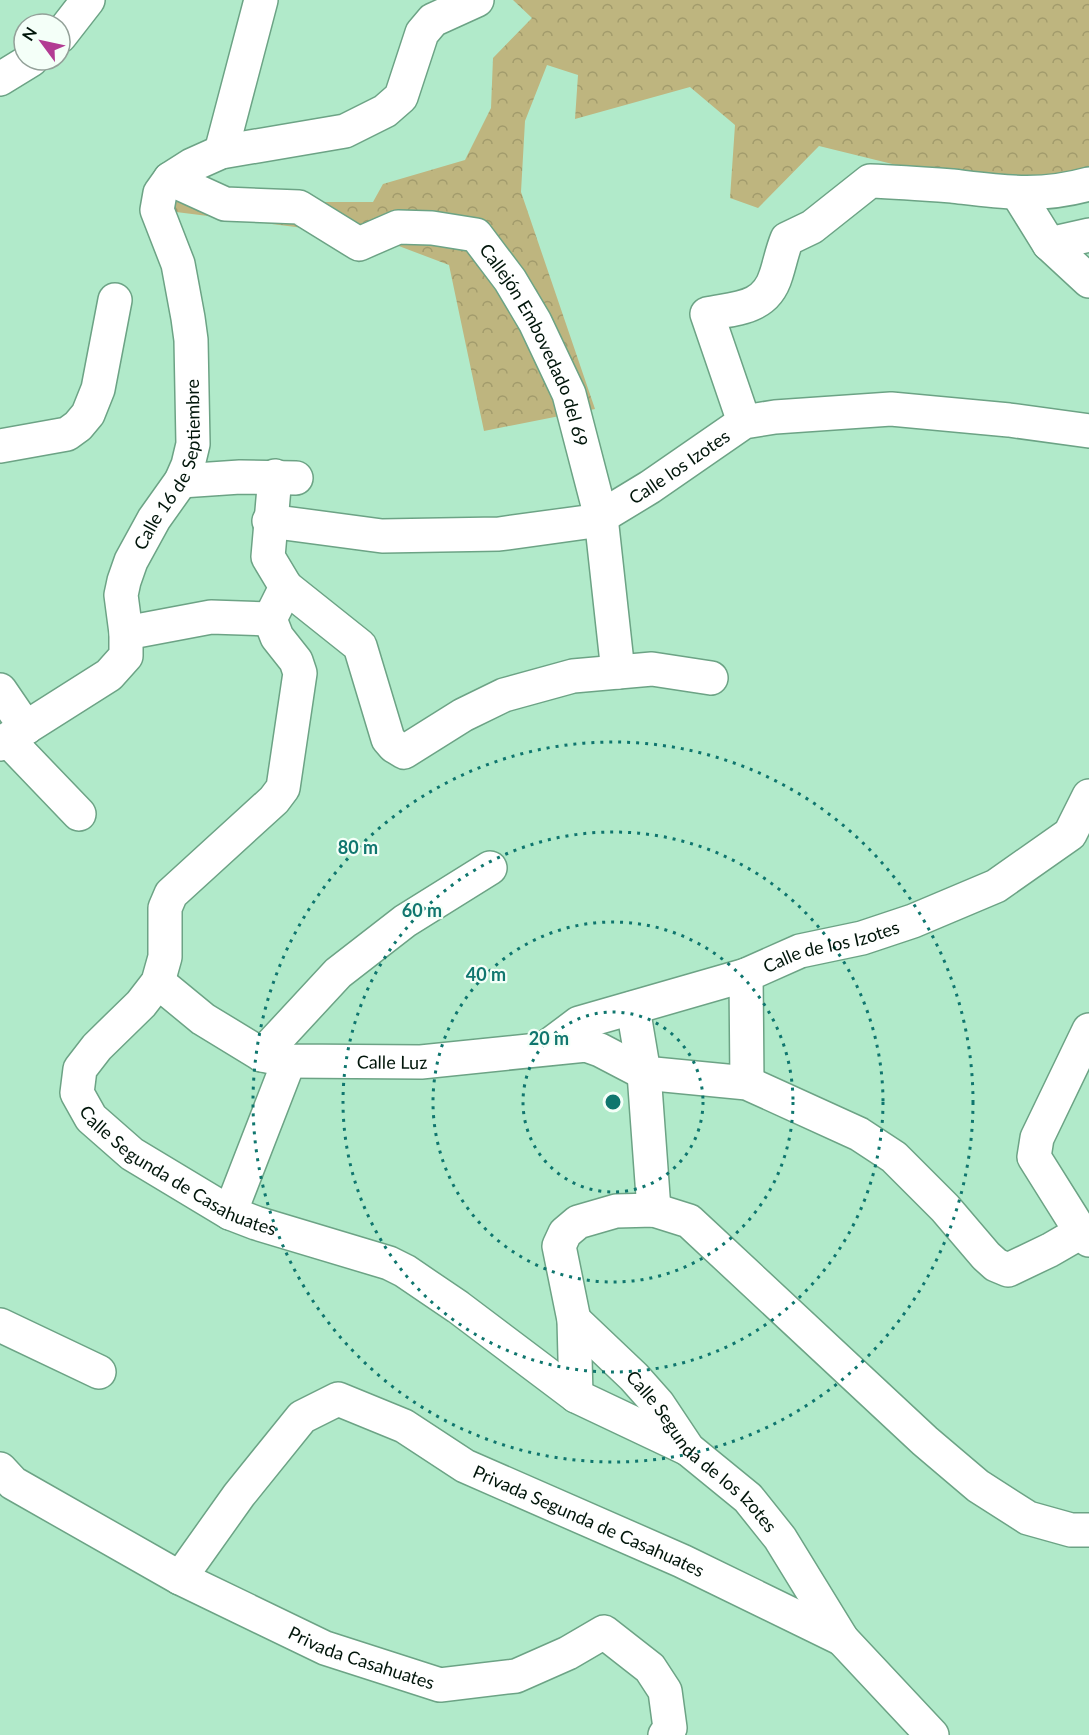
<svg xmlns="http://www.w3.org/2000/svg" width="1089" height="1735" viewBox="0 0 1089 1735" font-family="Lato,sans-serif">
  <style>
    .forest { fill: url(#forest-crowns) }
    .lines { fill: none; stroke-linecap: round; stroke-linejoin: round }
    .street-casing { stroke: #6ca385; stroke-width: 36 }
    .street { stroke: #fff; stroke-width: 33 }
    .ring { fill: none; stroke: #0f766e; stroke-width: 3; stroke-dasharray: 3 6 }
    .labels { text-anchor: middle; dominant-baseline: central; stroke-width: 4.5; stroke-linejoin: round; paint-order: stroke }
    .street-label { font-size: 18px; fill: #01150a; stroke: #f4fff8 }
    .centre { fill: #0f766e; stroke: #f4fff8; stroke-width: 3 }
    .ring-label { font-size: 18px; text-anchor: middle; font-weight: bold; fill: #0f766e; stroke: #f4fff8; stroke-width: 4.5; stroke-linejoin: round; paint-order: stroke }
  </style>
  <defs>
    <pattern id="forest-crowns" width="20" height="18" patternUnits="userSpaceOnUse" patternTransform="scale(1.5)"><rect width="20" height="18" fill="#beb57f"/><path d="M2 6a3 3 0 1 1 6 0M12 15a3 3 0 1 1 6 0" fill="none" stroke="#a29b6c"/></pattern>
  </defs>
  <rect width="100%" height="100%" fill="#b1eaca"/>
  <!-- forest -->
  <polygon class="forest" points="513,0 1089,0 1089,170 1064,183 933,174 819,146 758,208 730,198 735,125 690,87 575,119 578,75 547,65 525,121 521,192 595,409 484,431 449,265 375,237 160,210 174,187 259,202 373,202 383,184 465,160 491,108 493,58 532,18"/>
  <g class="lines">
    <defs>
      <g id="street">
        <polyline points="60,36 88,0"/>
        <polyline points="0,79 31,60"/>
        <polyline points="221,152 261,0"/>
        <path id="s1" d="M170,179L225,204L299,207L359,244L398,227L432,228L476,235L510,280L535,322L569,394L601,517L618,672"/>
        <polyline points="1018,194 1049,244 1089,281"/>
        <polyline points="1049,244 1089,235"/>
        <path d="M744,422L707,314C737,308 766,309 776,275C780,263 782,251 787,239L812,227L870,181C897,182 925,184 952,186C1003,192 1039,198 1089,184"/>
        <polyline points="0,446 67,434 78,426 88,414 98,389 115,300"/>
        <path id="s2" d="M275,476L268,557L286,587L270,619L277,637L296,661L300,673L283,788L274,800L171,894L165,908V957L158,982L141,1004L97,1047L80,1069L77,1093L91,1118L132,1154L230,1213L256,1223L389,1263L405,1271L458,1307L576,1396L688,1449"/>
        <polyline points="181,481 240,477 296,478"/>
        <path id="s3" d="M269,521L382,536L499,534L594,521L650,487L744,422L775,417L891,409L1009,420L1089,431"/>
        <polyline points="286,587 360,646 388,739 394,746 404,752 463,715 504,695 573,676 652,669 711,678"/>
        <polyline points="126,633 211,617 270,619"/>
        <polyline points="0,690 26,728"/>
        <polyline points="8,740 79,814"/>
        <path id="s4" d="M0,744L109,675L126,656V633L121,595L124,581L131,561L154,519L181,481L188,465L193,444L191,340L188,318L178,264L157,210L160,193L170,179L192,165L221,152L345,131L385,111L401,97L422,33L433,20L477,0"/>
        <polyline points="746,975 747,1083"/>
        <path id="s5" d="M158,982L203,1019L262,1055L289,1061L421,1062L586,1045L600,1050L644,1073L747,1083L859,1134L894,1157L945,1208L986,1256L996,1265L1008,1270L1050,1250L1081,1232"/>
        <polyline points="633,1008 644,1073 654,1210"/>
        <polyline points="1089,1030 1037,1138 1034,1157 1081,1232 1089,1240"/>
        <path id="s6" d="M547,1047L579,1023L746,975L800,951L862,938L913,921L996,886L1070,834L1089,796"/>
        <polyline points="262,1055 338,973 405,921 490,868"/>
        <polyline points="230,1213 289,1061"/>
        <path id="s7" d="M574,1320L634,1377L658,1404L688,1449L748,1498L780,1538L842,1639L932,1735"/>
        <polyline points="0,1325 99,1372"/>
        <polyline points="576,1396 574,1320 559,1246 565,1233 578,1222 616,1211 654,1210 689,1221 925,1441 978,1486 1028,1518 1071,1530 1089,1530"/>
        <path id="s8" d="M0,1469L13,1483L180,1578L325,1648L440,1685L516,1676L568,1653L604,1632L650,1668L665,1691L670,1728L665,1735"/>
        <path id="s9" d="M180,1578L239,1495L302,1417L338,1399L404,1426L465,1466L682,1561L842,1639"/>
      </g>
    </defs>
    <!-- street casing -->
    <use href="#street" class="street-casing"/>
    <!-- street -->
    <use href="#street" class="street"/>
  </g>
  <!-- distance rings -->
  <g class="ring">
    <circle cx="613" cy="1102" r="90"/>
    <circle cx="613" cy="1102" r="180"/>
    <circle cx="613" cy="1102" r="270"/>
    <circle cx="613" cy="1102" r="360"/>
  </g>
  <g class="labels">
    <!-- street labels -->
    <g class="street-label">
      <text stroke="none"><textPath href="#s1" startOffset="452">Callejón Embovedado del 69</textPath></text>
      <text stroke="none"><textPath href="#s4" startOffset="358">Calle 16 de Septiembre</textPath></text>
      <text stroke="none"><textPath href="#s3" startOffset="428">Calle los Izotes</textPath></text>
      <text stroke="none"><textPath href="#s6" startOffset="304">Calle de los Izotes</textPath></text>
      <text stroke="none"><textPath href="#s5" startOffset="258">Calle Luz</textPath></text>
      <text stroke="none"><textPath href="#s2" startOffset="848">Calle Segunda de Casahuates</textPath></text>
      <text stroke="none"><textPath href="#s7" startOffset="184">Calle Segunda de los Izotes</textPath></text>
      <text stroke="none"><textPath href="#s9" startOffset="522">Privada Segunda de Casahuates</textPath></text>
      <text stroke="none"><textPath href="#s8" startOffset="410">Privada Casahuates</textPath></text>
    </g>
  </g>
  <circle cx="613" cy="1102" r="9" class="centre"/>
  <g class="ring-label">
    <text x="358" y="854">80 m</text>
    <text x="422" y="917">60 m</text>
    <text x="486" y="981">40 m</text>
    <text x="549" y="1045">20 m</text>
  </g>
  <!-- north arrow -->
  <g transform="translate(42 42) rotate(303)"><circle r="28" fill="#f4fff8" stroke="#93a199" stroke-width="1.5"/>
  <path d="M0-4.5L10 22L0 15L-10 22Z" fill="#b23c93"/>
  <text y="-9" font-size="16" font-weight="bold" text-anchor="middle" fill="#01150a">N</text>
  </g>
</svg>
